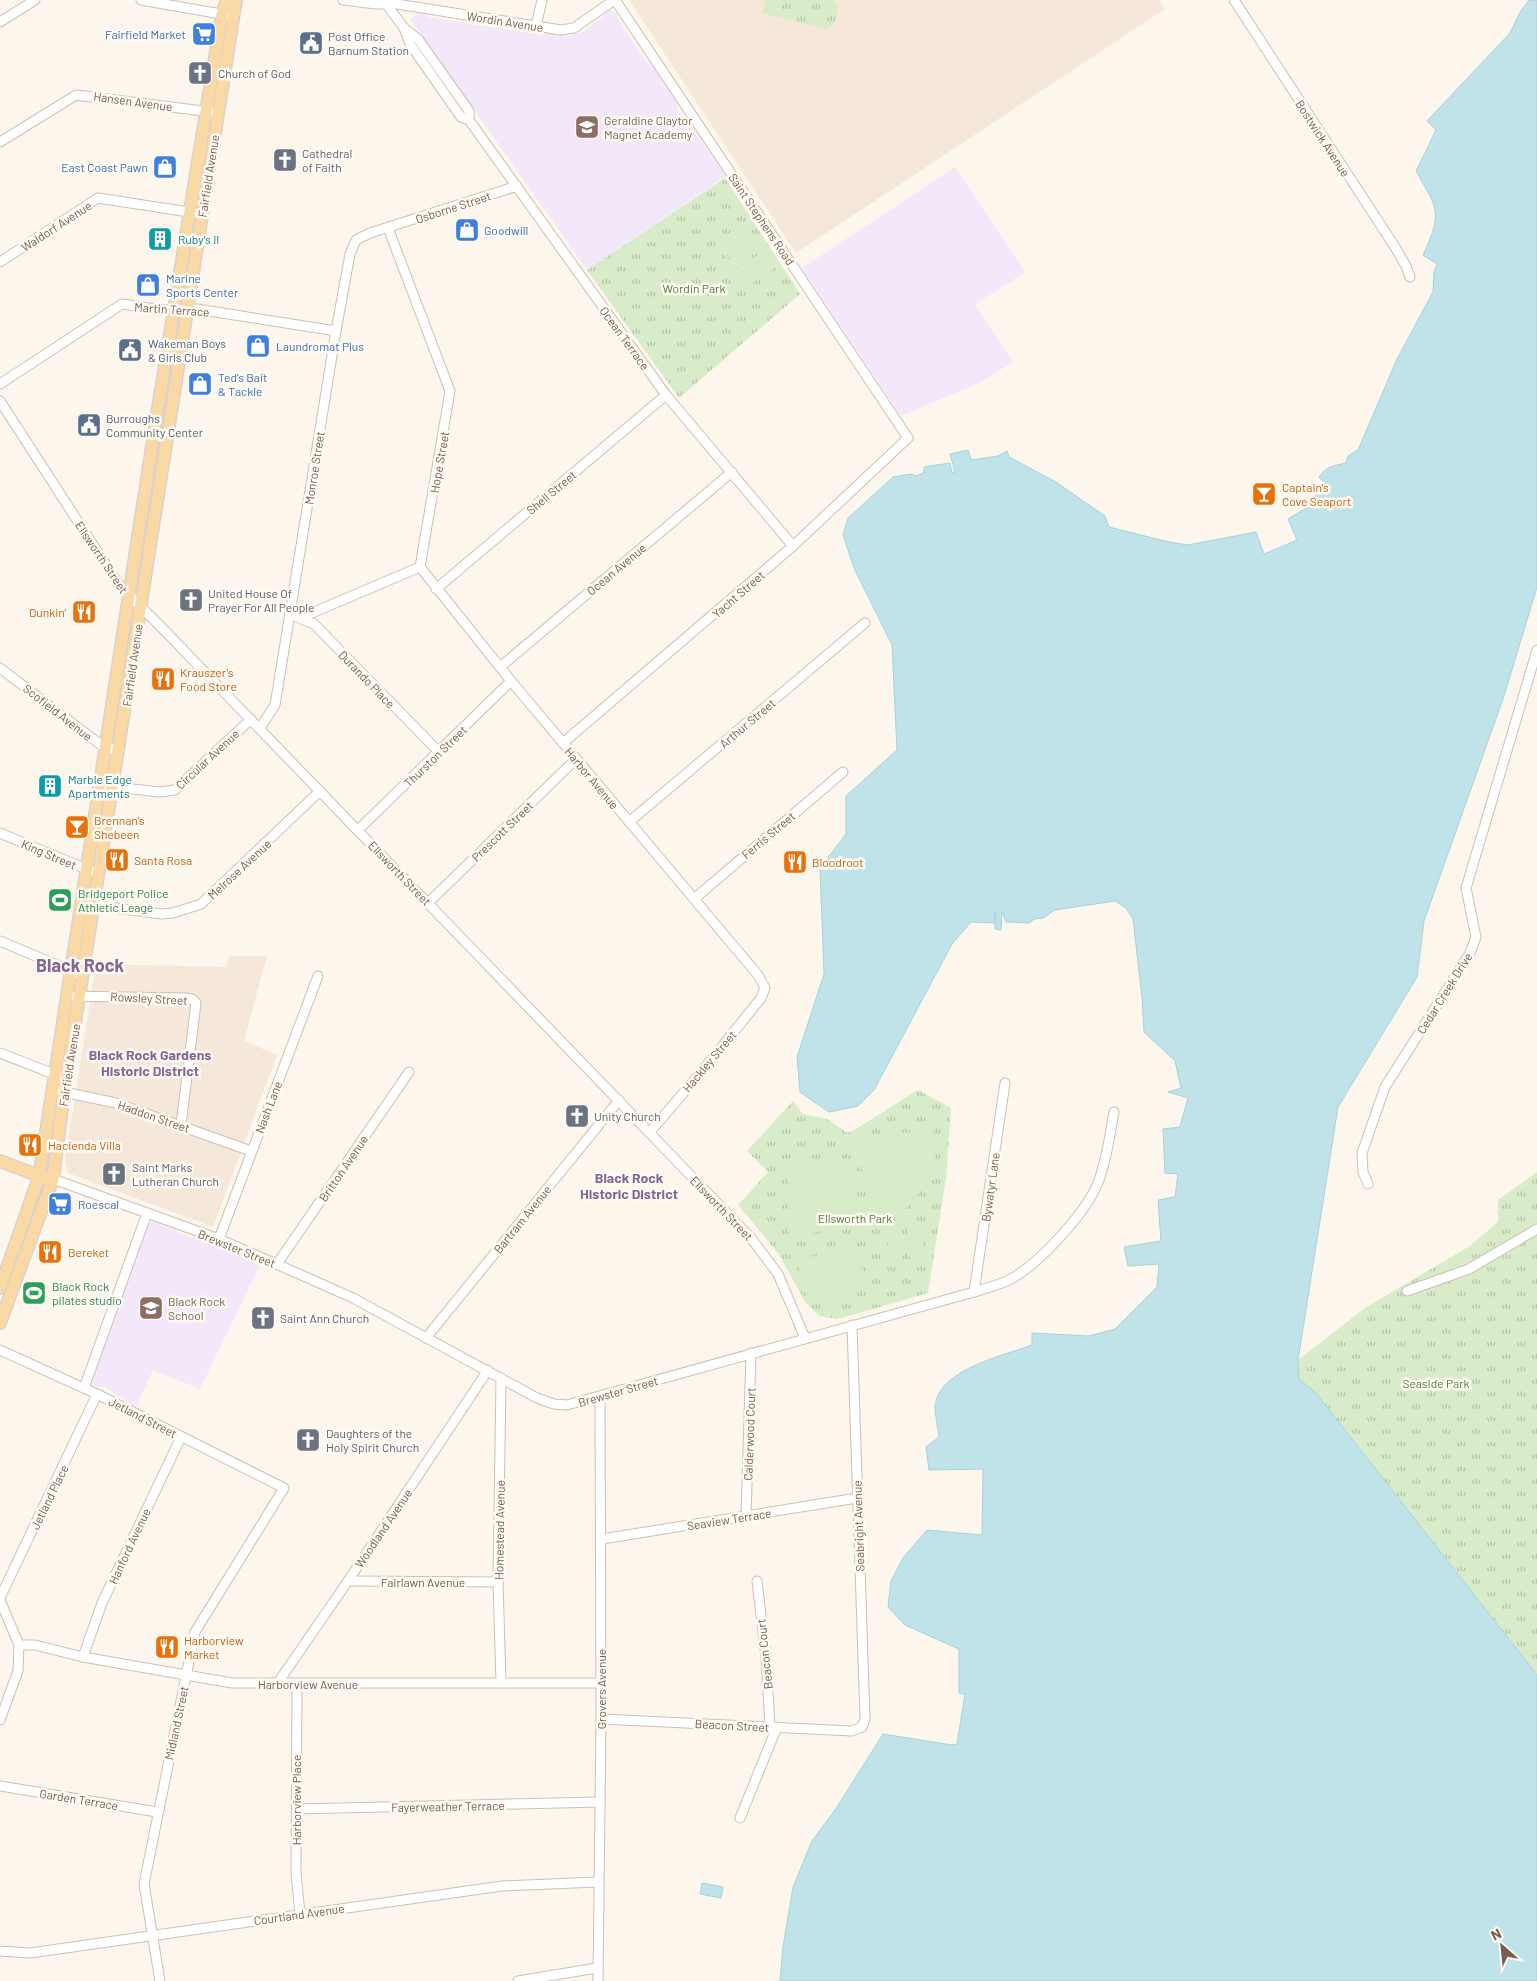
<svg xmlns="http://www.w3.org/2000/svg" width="1537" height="1981" viewBox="0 0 1537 1981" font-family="Barlow,sans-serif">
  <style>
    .residential { fill: #f5e8da }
    .education { fill: #f3e8fa }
    .park { fill: url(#park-tufts) }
    .pitch { fill: #d8ecc9 }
    .water { fill: #bfe3e8; stroke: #a5d3da }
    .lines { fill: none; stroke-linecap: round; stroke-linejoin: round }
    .minor-casing { stroke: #d1beb0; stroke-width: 11 }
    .major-casing { stroke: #dad1cd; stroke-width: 14 }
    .minor { stroke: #fff; stroke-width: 9 }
    .major { stroke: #fbd9a5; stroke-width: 11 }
    .labels { text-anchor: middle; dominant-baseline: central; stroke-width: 5; stroke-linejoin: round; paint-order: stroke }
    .street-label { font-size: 12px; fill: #7a5c4d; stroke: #fffaf3 }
    .shop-label { font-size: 12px; fill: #366cbe; stroke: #fffaf3; text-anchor: start }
    .service-label { font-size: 12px; fill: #4e5e75; stroke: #fffaf3; text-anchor: start }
    .worship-label { font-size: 12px; fill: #5b616d; stroke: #fffaf3; text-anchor: start }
    .education-label { font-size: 12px; fill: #785e54; stroke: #fffaf3; text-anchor: start }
    .culture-label { font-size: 12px; fill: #0d838f; stroke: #fffaf3; text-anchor: start }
    .park-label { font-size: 12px; fill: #537a41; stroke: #fffaf3 }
    .food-label { font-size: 12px; fill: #c56008; stroke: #fffaf3; text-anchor: start }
    .leisure-label { font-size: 12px; fill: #27864d; stroke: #fffaf3; text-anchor: start }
    .neighbourhood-label { font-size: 14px; font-weight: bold; fill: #846695; stroke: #fffaf3 }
    .district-label { font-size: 18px; font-weight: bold; fill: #846695; stroke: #fffaf3 }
  </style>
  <defs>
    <pattern id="park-tufts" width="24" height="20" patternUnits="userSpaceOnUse" patternTransform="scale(1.25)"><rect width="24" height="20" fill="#d8ecc9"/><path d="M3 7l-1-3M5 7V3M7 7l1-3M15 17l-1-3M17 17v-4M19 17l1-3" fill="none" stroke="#b4c2a5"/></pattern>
  </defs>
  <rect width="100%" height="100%" fill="#fdf6ec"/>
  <!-- residential -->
  <g class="residential">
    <polygon points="629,0 1159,0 1165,9 796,253"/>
    <polygon points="230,956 267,956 244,1041 277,1055 213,1227 68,1173 65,1160 96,964 225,967"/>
  </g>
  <!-- education -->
  <g class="education">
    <polygon points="608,9 617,13 617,18 647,63 652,65 677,102 677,108 726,176 587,270 411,20 415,14 423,13 428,17 542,35 547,33 569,36 583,32 603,17"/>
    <polygon points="955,167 1025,272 975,305 1013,362 981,382 901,416 802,268"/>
    <polygon points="151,1221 260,1265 200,1389 153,1370 135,1409 127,1401 104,1387 91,1386 147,1223"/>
  </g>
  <!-- park -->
  <g class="park">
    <polygon points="766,0 834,0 838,8 834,24 826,29 762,13"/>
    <polygon points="725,178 800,294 679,398 587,270"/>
    <path d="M918,1090L951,1108L946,1178L928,1293L838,1319L819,1316L806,1303L778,1253L738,1205L768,1172L747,1151L793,1101L803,1114L827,1119L848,1133C873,1120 894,1104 918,1090Z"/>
    <polygon points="1537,1172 1537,1675 1316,1393 1299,1379 1298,1360 1365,1308 1470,1246 1498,1222 1498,1200"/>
  </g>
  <!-- pitch -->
  <g class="pitch">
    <polygon points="745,223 756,240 727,259 716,242"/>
    <polygon points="764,251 775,268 746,288 735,270"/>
    <polygon points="933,1129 936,1163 931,1177 910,1205 896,1214 874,1215 855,1146 861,1139"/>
    <path d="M794,1156L846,1163C859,1176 854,1194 851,1211C834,1230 814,1236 789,1235V1159Z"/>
    <polygon points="902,1225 903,1257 888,1257 888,1226"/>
    <rect x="907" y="1225" width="15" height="32"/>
    <polygon points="829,1251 849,1253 864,1271 865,1282 822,1305 815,1304 800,1284 798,1262"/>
  </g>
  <!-- water -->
  <g class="water">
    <path d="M1529,0H1537V587L1504,696L1424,921L1417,977L1338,1107L1298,1360L1299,1379L1316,1393L1537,1675V1981H780L783,1947L793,1887L812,1841L835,1810L883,1734L952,1745L957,1744L965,1694L959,1693V1649L905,1625L888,1607L891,1581L903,1558L927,1530L982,1535L983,1469L929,1470L926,1447L939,1437C938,1428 935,1416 935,1406C939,1369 1003,1356 1032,1345V1333L1089,1336L1115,1329L1157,1287L1159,1264L1128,1266L1124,1247L1161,1241L1158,1200L1175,1197L1178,1174L1165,1173L1163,1129L1180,1127L1188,1098L1168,1092L1181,1088L1175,1061L1144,1032L1142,997L1133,919L1126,908L1115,901L1055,910L1043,918L1034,919L1030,923L1006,922L1002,911L1001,930L995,929V911L994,923L971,922L952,944L874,1090L858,1106L829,1112L800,1092L797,1057L824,974L820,868L846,834V796L897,750L892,645L854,568L843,535L848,518L893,477L910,474L917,476L924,472V467L950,463L952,473L955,472L950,454L968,450L971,460L998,456L1007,451L1009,457L1056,482L1105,516L1109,527L1169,542L1188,545L1256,532L1264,554L1297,540L1288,519L1313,504L1317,491L1324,482L1319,477C1326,466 1334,466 1346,463L1348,456L1358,450L1397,359L1433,292L1434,272L1437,264L1423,255C1443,212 1438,210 1416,171L1436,130L1427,121L1510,33L1520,12Z"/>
    <polygon points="702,1883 723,1887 721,1898 700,1894"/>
  </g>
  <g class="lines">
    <defs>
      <g id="minor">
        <polyline points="141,0 227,15"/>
        <polyline points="343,0 376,4 397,4 561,30 574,28 614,0"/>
        <polyline points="1234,0 1395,247 1406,266 1410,277"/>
        <polyline points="384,1 404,28 418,39 469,111 469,120"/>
        <polyline points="0,22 35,0"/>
        <polyline points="536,26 542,0"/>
        <polyline points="404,28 410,44 461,117 469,120 666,395 793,546"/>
        <polyline points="0,142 76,95 211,112"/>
        <polyline points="0,262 98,198 195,213"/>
        <polyline points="0,384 122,304 162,310 197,309 336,331"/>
        <polyline points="0,401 119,585 167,633 751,1238 778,1274 805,1338"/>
        <polyline points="420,567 511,681 758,975 765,988 761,998 708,1064 650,1132"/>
        <polyline points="436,589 666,395"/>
        <polyline points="290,614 307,615 420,567 450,391 388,228"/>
        <polyline points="294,616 314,624 439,752"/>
        <polyline points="500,667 732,472"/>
        <polyline points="0,668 105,748 119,750"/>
        <polyline points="260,728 275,705 336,331 350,254 356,240 370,233 517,186"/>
        <polyline points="563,743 793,546 908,438 615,0"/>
        <polyline points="107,786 159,792 175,790 251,719"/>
        <polyline points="629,822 865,623"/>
        <polyline points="358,830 511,681"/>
        <polyline points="0,833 91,871"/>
        <polyline points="694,899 843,772"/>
        <polyline points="428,903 576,759"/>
        <polyline points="82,904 162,914 173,913 201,904 320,791"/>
        <polyline points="0,941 76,973"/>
        <polyline points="68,996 186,998 192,999 196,1003 181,1125"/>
        <polyline points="0,1053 59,1076"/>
        <polyline points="59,1091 116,1103 251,1151"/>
        <path d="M53,1179L219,1239L308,1278L353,1298L537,1398L554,1404L567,1405L974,1292C986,1288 1000,1285 1011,1279C1040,1263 1088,1211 1099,1180C1107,1158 1110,1134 1114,1112"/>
        <polyline points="1368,1184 1363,1172 1362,1153 1385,1087 1470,953 1476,937 1466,888 1537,650"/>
        <polyline points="219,1239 318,976"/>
        <polyline points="277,1264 409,1072"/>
        <polyline points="1407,1291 1469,1269 1537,1229"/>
        <polyline points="974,1292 1005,1083"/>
        <polyline points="426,1338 619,1100"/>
        <polyline points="0,1350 97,1394 284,1488 195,1632 144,1884 160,1981"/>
        <polyline points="84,1388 147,1213"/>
        <polyline points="746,1516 751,1353"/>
        <polyline points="602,1539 857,1498"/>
        <polyline points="348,1581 498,1582"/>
        <polyline points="757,1581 766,1657 770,1727"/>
        <polyline points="0,1598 97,1394"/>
        <polyline points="0,1600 19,1645 18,1671 0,1720"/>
        <polyline points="19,1645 35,1645 83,1657 232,1683 600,1683"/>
        <polyline points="83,1657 102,1603 181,1437"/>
        <polyline points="501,1682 498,1582 501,1378"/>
        <polyline points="277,1684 348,1581 488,1370"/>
        <polyline points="297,1685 296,1873 300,1914"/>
        <polyline points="601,1719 852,1731 862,1727 865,1719 852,1325"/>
        <polyline points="0,1786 157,1812"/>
        <polyline points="297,1809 600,1802"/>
        <polyline points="740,1818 777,1727"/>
        <polyline points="0,1951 30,1953 502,1886 598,1882"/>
        <polyline points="518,1981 597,1968"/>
        <polyline points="598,1981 601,1719 600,1397"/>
      </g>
      <g id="major">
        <polyline points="0,1161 45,1178"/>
        <polyline points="0,1288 39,1177 157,414 222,14 227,0"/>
        <polyline points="0,1323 53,1179 64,1092 236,0"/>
      </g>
    </defs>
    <!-- minor casing -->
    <use href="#minor" class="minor-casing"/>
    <!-- major casing -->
    <use href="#major" class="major-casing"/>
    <!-- minor -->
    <use href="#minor" class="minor"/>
    <!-- major -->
    <use href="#major" class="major"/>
  </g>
  <!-- icons -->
  <defs>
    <symbol id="supermarket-square" viewBox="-11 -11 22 22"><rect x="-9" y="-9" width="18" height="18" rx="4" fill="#3f7fe0" stroke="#fffaf3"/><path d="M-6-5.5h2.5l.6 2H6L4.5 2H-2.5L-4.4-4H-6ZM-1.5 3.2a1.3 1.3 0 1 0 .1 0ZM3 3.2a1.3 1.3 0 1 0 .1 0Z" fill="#fff"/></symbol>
    <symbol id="civic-square" viewBox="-11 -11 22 22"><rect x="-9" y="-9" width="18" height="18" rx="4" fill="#5c6f8a" stroke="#fffaf3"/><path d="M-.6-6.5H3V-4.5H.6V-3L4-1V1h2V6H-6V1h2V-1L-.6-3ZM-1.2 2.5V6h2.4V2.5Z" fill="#fff"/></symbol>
    <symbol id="church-square" viewBox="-11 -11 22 22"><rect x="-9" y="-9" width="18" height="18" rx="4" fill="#6b7280" stroke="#fffaf3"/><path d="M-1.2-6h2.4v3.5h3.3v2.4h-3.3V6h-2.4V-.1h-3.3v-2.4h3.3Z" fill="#fff"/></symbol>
    <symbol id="school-square" viewBox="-11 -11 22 22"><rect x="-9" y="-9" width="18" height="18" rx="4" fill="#8d6e63" stroke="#fffaf3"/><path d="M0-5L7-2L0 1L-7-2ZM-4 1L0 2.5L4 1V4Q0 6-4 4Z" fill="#fff"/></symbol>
    <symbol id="shop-square" viewBox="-11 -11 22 22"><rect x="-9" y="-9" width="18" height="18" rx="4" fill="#3f7fe0" stroke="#fffaf3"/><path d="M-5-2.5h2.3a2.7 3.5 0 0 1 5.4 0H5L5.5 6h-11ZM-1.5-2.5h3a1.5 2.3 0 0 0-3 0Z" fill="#fff"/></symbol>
    <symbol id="building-square" viewBox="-11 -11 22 22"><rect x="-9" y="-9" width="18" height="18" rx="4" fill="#0f9aa8" stroke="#fffaf3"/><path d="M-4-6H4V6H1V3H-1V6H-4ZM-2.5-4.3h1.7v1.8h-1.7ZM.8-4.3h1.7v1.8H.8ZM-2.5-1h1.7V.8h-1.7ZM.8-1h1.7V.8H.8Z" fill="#fff"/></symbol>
    <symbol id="bar-square" viewBox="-11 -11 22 22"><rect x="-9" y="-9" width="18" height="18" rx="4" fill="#e8710a" stroke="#fffaf3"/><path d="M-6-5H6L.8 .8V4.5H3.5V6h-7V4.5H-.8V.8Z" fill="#fff"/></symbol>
    <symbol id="restaurant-square" viewBox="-11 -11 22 22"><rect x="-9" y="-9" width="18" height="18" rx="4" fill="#e8710a" stroke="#fffaf3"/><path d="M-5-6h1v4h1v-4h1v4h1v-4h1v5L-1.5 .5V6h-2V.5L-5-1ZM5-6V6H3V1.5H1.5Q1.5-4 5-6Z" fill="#fff"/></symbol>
    <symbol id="stadium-square" viewBox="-11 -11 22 22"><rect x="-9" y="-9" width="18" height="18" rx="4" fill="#2e9e5b" stroke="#fffaf3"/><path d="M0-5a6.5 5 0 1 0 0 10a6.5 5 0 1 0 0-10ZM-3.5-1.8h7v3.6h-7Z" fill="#fff"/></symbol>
  </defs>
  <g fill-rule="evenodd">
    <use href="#supermarket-square" x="190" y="20" width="28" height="28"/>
    <use href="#civic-square" x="297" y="29" width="28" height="28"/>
    <use href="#church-square" x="186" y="59" width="28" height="28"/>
    <use href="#school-square" x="573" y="113" width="28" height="28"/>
    <use href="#church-square" x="271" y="146" width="28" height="28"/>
    <use href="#shop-square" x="151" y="153" width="28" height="28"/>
    <use href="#shop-square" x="453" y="216" width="28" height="28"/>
    <use href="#building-square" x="146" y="225" width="28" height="28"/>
    <use href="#shop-square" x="134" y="271" width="28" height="28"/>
    <use href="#shop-square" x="244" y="332" width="28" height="28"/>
    <use href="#civic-square" x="116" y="336" width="28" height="28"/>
    <use href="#shop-square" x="186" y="370" width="28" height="28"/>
    <use href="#civic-square" x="75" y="411" width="28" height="28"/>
    <use href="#bar-square" x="1250" y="480" width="28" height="28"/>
    <use href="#church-square" x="177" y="586" width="28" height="28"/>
    <use href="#restaurant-square" x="70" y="598" width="28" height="28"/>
    <use href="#restaurant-square" x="149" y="665" width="28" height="28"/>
    <use href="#building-square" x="36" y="772" width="28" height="28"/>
    <use href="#bar-square" x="63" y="813" width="28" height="28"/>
    <use href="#restaurant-square" x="103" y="846" width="28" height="28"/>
    <use href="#restaurant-square" x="781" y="848" width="28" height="28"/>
    <use href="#stadium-square" x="46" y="886" width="28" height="28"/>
    <use href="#church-square" x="563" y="1102" width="28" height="28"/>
    <use href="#restaurant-square" x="16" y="1131" width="28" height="28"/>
    <use href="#church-square" x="100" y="1160" width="28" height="28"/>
    <use href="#supermarket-square" x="46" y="1190" width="28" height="28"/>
    <use href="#restaurant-square" x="36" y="1238" width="28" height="28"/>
    <use href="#stadium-square" x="20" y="1279" width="28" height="28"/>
    <use href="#school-square" x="137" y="1294" width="28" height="28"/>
    <use href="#church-square" x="249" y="1304" width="28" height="28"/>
    <use href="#church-square" x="294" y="1426" width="28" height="28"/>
    <use href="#restaurant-square" x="153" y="1633" width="28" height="28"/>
  </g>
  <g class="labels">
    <!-- street labels -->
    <g class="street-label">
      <text transform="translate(505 21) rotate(9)">Wordin Avenue</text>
      <text transform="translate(133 101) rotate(8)">Hansen Avenue</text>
      <text transform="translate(1323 138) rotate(57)">Bostwick Avenue</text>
      <text transform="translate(208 176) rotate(-81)">Fairfield Avenue</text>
      <text transform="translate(453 207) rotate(-18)">Osborne Street</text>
      <text transform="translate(762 219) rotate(56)">Saint Stephens Road</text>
      <text transform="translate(56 226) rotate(-33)">Waldorf Avenue</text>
      <text transform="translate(172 309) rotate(4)">Martin Terrace</text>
      <text transform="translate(625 338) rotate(54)">Ocean Terrace</text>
      <text transform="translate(439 462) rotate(-80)">Hope Street</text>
      <text transform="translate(314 468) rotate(-81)">Monroe Street</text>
      <text transform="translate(551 492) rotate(-40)">Shell Street</text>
      <text transform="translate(102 557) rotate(56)">Ellsworth Street</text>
      <text transform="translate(616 569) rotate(-40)">Ocean Avenue</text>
      <text transform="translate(738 594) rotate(-41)">Yacht Street</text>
      <text transform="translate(132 665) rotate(-82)">Fairfield Avenue</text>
      <text transform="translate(367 679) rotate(46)">Durando Place</text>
      <text transform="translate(58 712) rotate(38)">Scofield Avenue</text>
      <text transform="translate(747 723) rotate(-40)">Arthur Street</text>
      <text transform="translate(435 756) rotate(-44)">Thurston Street</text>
      <text transform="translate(207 759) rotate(-43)">Circular Avenue</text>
      <text transform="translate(592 778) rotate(50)">Harbor Avenue</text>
      <text transform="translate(502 831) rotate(-44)">Prescott Street</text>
      <text transform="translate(768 835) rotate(-40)">Ferris Street</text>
      <text transform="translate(49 854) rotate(23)">King Street</text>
      <text transform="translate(239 869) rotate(-43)">Melrose Avenue</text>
      <text transform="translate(400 873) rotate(46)">Ellsworth Street</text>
      <text transform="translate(1444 993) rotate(-58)">Cedar Creek Drive</text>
      <text transform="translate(149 998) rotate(3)">Rowsley Street</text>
      <text transform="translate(709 1061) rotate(-50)">Hackley Street</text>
      <text transform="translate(69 1065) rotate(-81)">Fairfield Avenue</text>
      <text transform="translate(268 1107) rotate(-69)">Nash Lane</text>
      <text transform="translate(154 1116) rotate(19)">Haddon Street</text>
      <text transform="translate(343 1168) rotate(-56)">Britton Avenue</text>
      <text transform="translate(990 1187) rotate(-82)">Bywatyr Lane</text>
      <text transform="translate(722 1208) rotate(46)">Ellsworth Street</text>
      <text transform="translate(522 1219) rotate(-51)">Bartram Avenue</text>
      <text transform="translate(237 1248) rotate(22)">Brewster Street</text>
      <text transform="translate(618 1391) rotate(-16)">Brewster Street</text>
      <text transform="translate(143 1417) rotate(27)">Jetland Street</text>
      <text transform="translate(749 1434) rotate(-88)">Calderwood Court</text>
      <text transform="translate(49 1497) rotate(-64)">Jetland Place</text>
      <text transform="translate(729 1519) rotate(-9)">Seaview Terrace</text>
      <text transform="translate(858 1526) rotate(-92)">Seabright Avenue</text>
      <text transform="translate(383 1528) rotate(-56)">Woodland Avenue</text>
      <text transform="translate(499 1530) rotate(-89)">Homestead Avenue</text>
      <text transform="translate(129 1546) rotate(-65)">Hanford Avenue</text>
      <text x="423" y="1582">Fairlawn Avenue</text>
      <text transform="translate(764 1654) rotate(-96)">Beacon Court</text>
      <text x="308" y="1684">Harborview Avenue</text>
      <text transform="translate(601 1689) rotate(-90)">Grovers Avenue</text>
      <text transform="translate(176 1723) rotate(-78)">Midland Street</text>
      <text transform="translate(732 1725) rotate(3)">Beacon Street</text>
      <text transform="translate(79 1799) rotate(9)">Garden Terrace</text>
      <text transform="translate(296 1800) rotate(-90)">Harborview Place</text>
      <text transform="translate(448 1806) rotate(-1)">Fayerweather Terrace</text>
      <text transform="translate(299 1914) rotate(-8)">Courtland Avenue</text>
    </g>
    <!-- shop labels -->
    <g class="shop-label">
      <text x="186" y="34" text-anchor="end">Fairfield Market</text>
      <text x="148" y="167" text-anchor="end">East Coast Pawn</text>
      <text x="484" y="230">Goodwill</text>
      <text x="166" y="278">Marine<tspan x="166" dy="14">Sports Center</tspan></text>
      <text x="276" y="346">Laundromat Plus</text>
      <text x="218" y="377">Ted's Bait<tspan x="218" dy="14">&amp; Tackle</tspan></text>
      <text x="78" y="1204">Roescal</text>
    </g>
    <!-- service labels -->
    <g class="service-label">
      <text x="328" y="36">Post Office<tspan x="328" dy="14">Barnum Station</tspan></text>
      <text x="148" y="343">Wakeman Boys<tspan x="148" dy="14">&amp; Girls Club</tspan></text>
      <text x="106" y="418">Burroughs<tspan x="106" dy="14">Community Center</tspan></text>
    </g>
    <!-- worship labels -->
    <g class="worship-label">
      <text x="218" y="73">Church of God</text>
      <text x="302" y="153">Cathedral<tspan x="302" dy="14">of Faith</tspan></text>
      <text x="208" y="593">United House Of<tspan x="208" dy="14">Prayer For All People</tspan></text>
      <text x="594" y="1116">Unity Church</text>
      <text x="132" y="1167">Saint Marks<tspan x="132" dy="14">Lutheran Church</tspan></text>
      <text x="280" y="1318">Saint Ann Church</text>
      <text x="326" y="1433">Daughters of the<tspan x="326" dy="14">Holy Spirit Church</tspan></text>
    </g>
    <!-- education labels -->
    <g class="education-label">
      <text x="604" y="120">Geraldine Claytor<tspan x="604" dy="14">Magnet Academy</tspan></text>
      <text x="168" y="1301">Black Rock<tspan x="168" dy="14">School</tspan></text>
    </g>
    <!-- culture labels -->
    <g class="culture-label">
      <text x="178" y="239">Ruby's II</text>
      <text x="68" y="779">Marble Edge<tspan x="68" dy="14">Apartments</tspan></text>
    </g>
    <!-- park labels -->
    <g class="park-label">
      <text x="694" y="288">Wordin Park</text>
      <text x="855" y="1218">Ellsworth Park</text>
      <text x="1436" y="1383">Seaside Park</text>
    </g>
    <!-- food labels -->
    <g class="food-label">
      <text x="1282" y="487">Captain's<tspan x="1282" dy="14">Cove Seaport</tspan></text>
      <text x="66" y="612" text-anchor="end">Dunkin'</text>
      <text x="180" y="672">Krauszer's<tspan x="180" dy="14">Food Store</tspan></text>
      <text x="94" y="820">Brennan's<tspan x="94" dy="14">Shebeen</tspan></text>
      <text x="134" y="860">Santa Rosa</text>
      <text x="812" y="862">Bloodroot</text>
      <text x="48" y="1145">Hacienda Villa</text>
      <text x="68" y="1252">Bereket</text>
      <text x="184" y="1640">Harborview<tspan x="184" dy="14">Market</tspan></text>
    </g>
    <!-- leisure labels -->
    <g class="leisure-label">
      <text x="78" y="893">Bridgeport Police<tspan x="78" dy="14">Athletic Leage</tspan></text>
      <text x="52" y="1286">Black Rock<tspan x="52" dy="14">pilates studio</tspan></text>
    </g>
    <!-- neighbourhood labels -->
    <g class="neighbourhood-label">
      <text x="150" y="1054">Black Rock Gardens<tspan x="150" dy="16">Historic District</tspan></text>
      <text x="629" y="1177">Black Rock<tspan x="629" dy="16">Historic District</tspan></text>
    </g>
    <!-- district labels -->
    <g class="district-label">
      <text x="80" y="965">Black Rock</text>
    </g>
  </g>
  <!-- north arrow -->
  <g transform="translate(1502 1946) rotate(333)" stroke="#fffaf3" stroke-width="4" paint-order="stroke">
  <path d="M0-4L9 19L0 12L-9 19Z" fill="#7a5c4d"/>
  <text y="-8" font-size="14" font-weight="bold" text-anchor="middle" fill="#7a5c4d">N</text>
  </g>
</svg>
